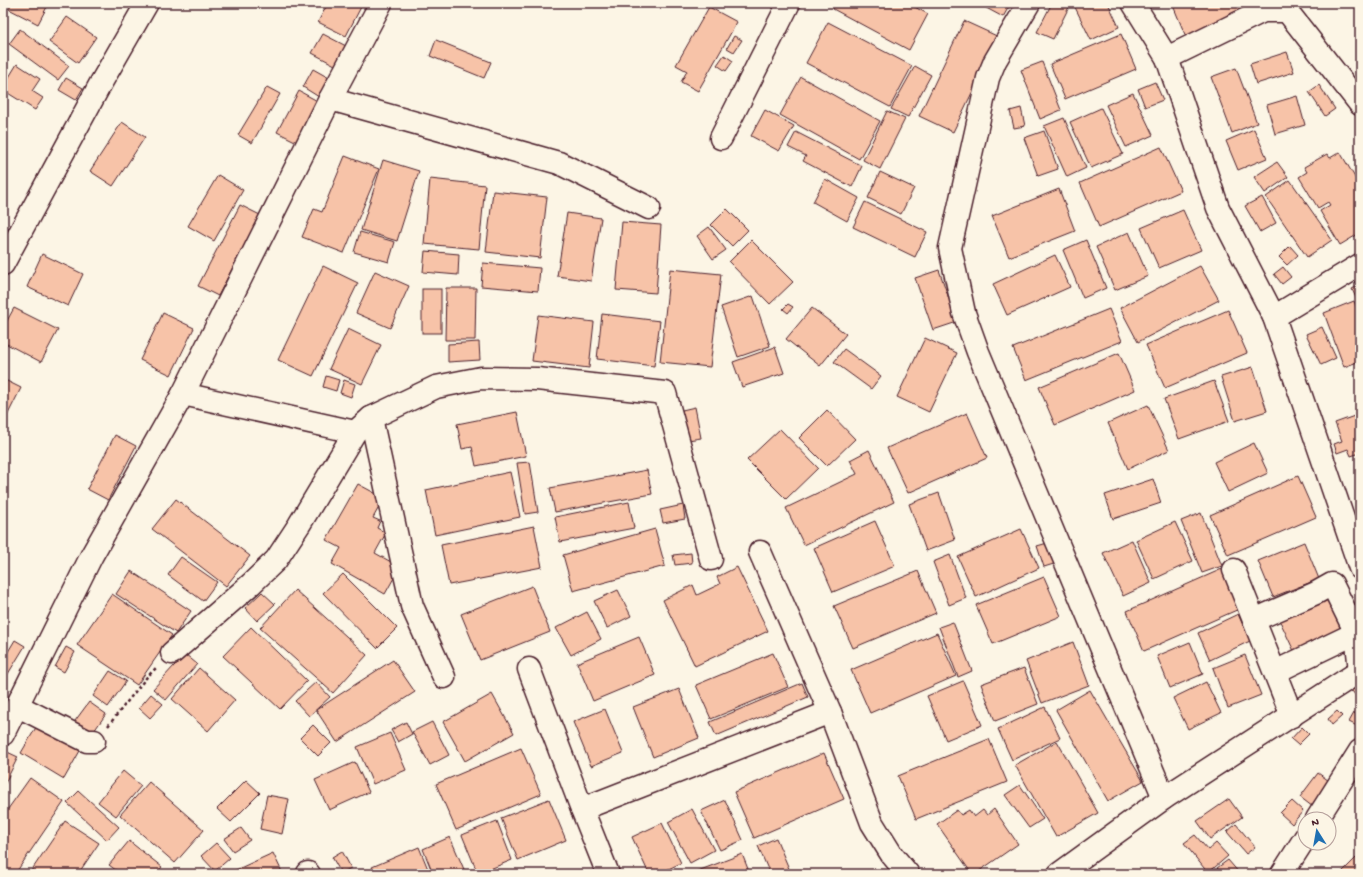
<svg xmlns="http://www.w3.org/2000/svg" width="1363" height="877" viewBox="0 0 1363 877" font-family="'Gochi Hand',sans-serif">
  <style>
    .building { fill: #f7c3a8; stroke: #4a1f2b }
    .lines { fill: none; stroke-linecap: round; stroke-linejoin: round }
    .minor-casing { stroke: #4a1f2b; stroke-width: 25 }
    .path { stroke: #4a1f2b; stroke-width: 2.5; stroke-dasharray: 3 3; stroke-linecap: butt }
    .minor { stroke: #fcf5e5; stroke-width: 22 }
  </style>
  <rect width="100%" height="100%" fill="#fcf5e5"/>
  <filter id="ink" filterUnits="userSpaceOnUse"><feTurbulence type="fractalNoise" baseFrequency=".025" numOctaves="2"/><feDisplacementMap in="SourceGraphic" scale="8" xChannelSelector="R" yChannelSelector="G"/><feConvolveMatrix kernelMatrix="1 2 1 2 8 2 1 2 1" color-interpolation-filters="sRGB"/></filter>
  <g filter="url(#ink)">
    <!-- building -->
    <g class="building">
      <polygon points="3,3 49,3 38,24 3,6"/>
      <polygon points="328,3 363,3 346,36 318,22"/>
      <polygon points="836,3 907,3 928,14 909,50 833,9"/>
      <polygon points="977,3 1011,3 1003,17"/>
      <polygon points="1052,3 1062,3 1069,7 1053,39 1037,32"/>
      <polygon points="1073,3 1108,3 1119,27 1091,40"/>
      <polygon points="1172,3 1267,3 1186,37"/>
      <polygon points="709,7 737,22 698,91 681,82 687,71 676,65"/>
      <polygon points="67,17 96,37 78,63 49,42"/>
      <polygon points="964,21 999,37 953,132 919,116"/>
      <polygon points="828,22 912,66 890,107 806,63"/>
      <polygon points="20,29 69,66 58,80 9,44"/>
      <polygon points="323,34 346,46 335,65 312,53"/>
      <polygon points="1121,34 1136,69 1065,99 1050,64"/>
      <polygon points="734,36 742,40 734,52 727,48"/>
      <polygon points="436,40 491,62 484,78 430,56"/>
      <polygon points="1287,52 1294,72 1256,84 1250,64"/>
      <polygon points="724,55 733,61 726,71 717,65"/>
      <polygon points="1042,62 1061,110 1040,119 1021,70"/>
      <polygon points="17,64 40,79 32,91 43,98 35,110 3,90 3,87"/>
      <polygon points="915,66 931,75 908,117 891,109"/>
      <polygon points="1236,68 1257,123 1232,133 1211,77"/>
      <polygon points="313,69 329,78 319,97 303,87"/>
      <polygon points="801,77 880,121 859,159 780,115"/>
      <polygon points="66,78 83,88 76,100 59,90"/>
      <polygon points="1155,82 1163,100 1145,107 1138,89"/>
      <polygon points="1319,85 1335,109 1325,116 1309,92"/>
      <polygon points="267,87 280,94 252,143 238,135"/>
      <polygon points="299,91 323,104 301,144 277,132"/>
      <polygon points="1133,93 1153,135 1126,147 1106,105"/>
      <polygon points="1297,96 1305,125 1275,134 1267,105"/>
      <polygon points="1021,108 1025,126 1014,128 1010,111"/>
      <polygon points="1101,108 1123,154 1091,168 1070,122"/>
      <polygon points="765,110 794,126 779,151 751,136"/>
      <polygon points="887,111 905,119 880,169 863,160"/>
      <polygon points="1064,118 1086,168 1067,177 1044,126"/>
      <polygon points="122,122 145,137 113,186 90,171"/>
      <polygon points="1254,129 1267,158 1238,170 1226,141"/>
      <polygon points="1044,131 1058,169 1038,176 1024,138"/>
      <polygon points="796,132 862,166 852,187 803,161 806,156 788,147"/>
      <polygon points="1161,147 1181,191 1099,227 1080,183"/>
      <polygon points="1340,152 1360,186 1360,233 1340,245 1320,211 1330,205 1328,202 1318,208 1299,177 1307,172 1304,167 1327,154 1330,158"/>
      <polygon points="345,156 379,169 344,253 302,237 314,209 322,212"/>
      <polygon points="383,160 419,171 397,241 361,230"/>
      <polygon points="1277,162 1288,177 1265,193 1254,177"/>
      <polygon points="880,172 914,188 901,214 868,198"/>
      <polygon points="218,175 243,190 214,241 188,226"/>
      <polygon points="430,179 485,185 479,249 424,244"/>
      <polygon points="825,179 859,198 847,221 813,202"/>
      <polygon points="1290,180 1332,240 1307,257 1266,197"/>
      <polygon points="1059,189 1075,231 1009,257 992,216"/>
      <polygon points="493,191 547,197 540,258 486,252"/>
      <polygon points="1262,197 1276,223 1260,232 1245,206"/>
      <polygon points="865,202 927,232 915,257 853,227"/>
      <polygon points="240,205 260,215 218,296 198,286"/>
      <polygon points="727,209 748,230 732,246 711,225"/>
      <polygon points="1183,210 1201,250 1159,268 1141,228"/>
      <polygon points="567,213 601,218 591,281 557,276"/>
      <polygon points="622,222 661,225 656,293 616,290"/>
      <polygon points="709,227 726,250 713,259 697,236"/>
      <polygon points="360,232 395,242 389,262 354,252"/>
      <polygon points="1129,232 1148,276 1115,290 1096,247"/>
      <polygon points="751,240 793,282 770,304 729,262"/>
      <polygon points="1086,240 1106,288 1083,298 1063,250"/>
      <polygon points="1290,246 1298,255 1287,265 1279,257"/>
      <polygon points="425,251 459,254 458,275 423,272"/>
      <polygon points="42,254 83,274 68,306 27,287"/>
      <polygon points="1055,255 1070,287 1007,315 993,284"/>
      <polygon points="483,263 540,268 538,291 481,286"/>
      <polygon points="323,266 358,283 313,376 278,360"/>
      <polygon points="1200,266 1219,300 1138,342 1120,308"/>
      <polygon points="1283,267 1291,277 1282,284 1274,274"/>
      <polygon points="670,269 721,274 710,367 660,362"/>
      <polygon points="939,270 957,322 933,330 915,278"/>
      <polygon points="375,271 409,286 390,328 356,313"/>
      <polygon points="1360,285 1360,307 1352,289"/>
      <polygon points="446,288 476,288 475,340 445,340"/>
      <rect x="422" y="289" width="19" height="44"/>
      <polygon points="753,296 770,346 738,357 721,307"/>
      <polygon points="1354,301 1360,316 1360,361 1344,367 1324,313"/>
      <polygon points="788,304 793,307 788,313 783,309"/>
      <polygon points="14,308 58,330 41,362 3,342 3,328"/>
      <polygon points="812,308 846,334 820,366 786,339"/>
      <polygon points="1109,309 1122,341 1026,380 1013,348"/>
      <polygon points="1228,310 1247,353 1165,388 1146,345"/>
      <polygon points="163,313 194,328 171,375 140,360"/>
      <polygon points="602,314 660,321 654,366 597,359"/>
      <polygon points="538,315 594,322 589,368 532,361"/>
      <polygon points="1322,327 1336,358 1321,365 1306,334"/>
      <polygon points="348,329 381,345 362,384 329,369"/>
      <polygon points="925,338 957,353 929,412 897,397"/>
      <polygon points="479,342 480,360 448,362 448,344"/>
      <polygon points="775,347 784,373 742,387 733,362"/>
      <polygon points="844,349 881,376 871,389 834,362"/>
      <polygon points="1119,353 1135,390 1055,425 1039,387"/>
      <polygon points="1253,367 1267,411 1235,421 1221,377"/>
      <polygon points="326,376 339,380 336,391 323,387"/>
      <polygon points="3,379 21,388 3,424"/>
      <polygon points="344,380 355,384 351,397 340,393"/>
      <polygon points="1214,381 1229,421 1179,439 1164,399"/>
      <polygon points="1148,405 1169,450 1128,469 1108,423"/>
      <polygon points="695,407 701,438 688,440 682,410"/>
      <polygon points="827,410 855,439 827,466 799,438"/>
      <polygon points="517,412 526,456 476,466 472,447 462,449 457,424"/>
      <polygon points="967,413 987,458 908,493 887,448"/>
      <polygon points="1360,414 1360,453 1351,456 1348,449 1337,453 1334,444 1342,441 1335,423"/>
      <polygon points="780,429 818,468 786,499 747,460"/>
      <polygon points="115,435 136,446 108,500 87,489"/>
      <polygon points="1254,443 1268,473 1228,492 1214,462"/>
      <polygon points="869,450 894,502 804,545 786,508 857,474 850,460"/>
      <polygon points="530,462 538,512 525,514 517,463"/>
      <polygon points="647,470 652,494 555,512 550,488"/>
      <polygon points="510,472 520,517 435,535 426,490"/>
      <polygon points="1298,476 1316,517 1228,555 1210,515"/>
      <polygon points="1153,479 1161,503 1113,519 1105,495"/>
      <polygon points="358,484 384,498 373,518 380,521 377,528 386,533 375,553 400,567 385,594 332,564 341,548 326,540"/>
      <polygon points="939,493 955,540 926,551 909,504"/>
      <polygon points="176,499 250,556 226,586 152,529"/>
      <polygon points="629,502 634,528 560,542 555,517"/>
      <polygon points="683,505 685,519 663,523 660,510"/>
      <polygon points="1201,513 1222,566 1202,573 1181,521"/>
      <polygon points="875,521 895,566 833,592 814,548"/>
      <polygon points="1175,522 1193,561 1154,579 1136,540"/>
      <polygon points="534,526 542,567 449,585 441,545"/>
      <polygon points="655,529 665,566 573,591 563,555"/>
      <polygon points="1021,529 1039,568 976,597 958,557"/>
      <polygon points="1132,540 1151,583 1123,596 1103,553"/>
      <polygon points="1051,542 1057,563 1044,567 1037,546"/>
      <polygon points="1304,542 1319,579 1273,597 1258,561"/>
      <polygon points="691,553 692,563 675,565 673,555"/>
      <polygon points="950,555 966,598 949,605 933,562"/>
      <polygon points="181,557 217,582 203,601 168,575"/>
      <polygon points="737,567 768,631 695,666 663,600 693,585 697,595 720,584 717,577"/>
      <polygon points="1222,569 1239,609 1144,651 1127,611"/>
      <polygon points="131,571 191,611 176,633 116,594"/>
      <polygon points="918,571 936,613 853,648 834,606"/>
      <polygon points="343,574 397,628 377,648 323,593"/>
      <polygon points="1044,577 1061,616 993,644 976,605"/>
      <polygon points="532,586 550,632 480,660 461,614"/>
      <polygon points="295,590 367,655 333,693 260,628"/>
      <polygon points="618,590 631,616 607,628 594,601"/>
      <polygon points="262,592 275,604 257,621 245,608"/>
      <polygon points="1330,593 1346,627 1294,651 1278,617"/>
      <polygon points="112,594 172,635 137,685 77,645"/>
      <polygon points="587,612 601,639 571,655 556,628"/>
      <polygon points="1238,614 1250,641 1210,660 1198,633"/>
      <polygon points="953,622 972,671 958,677 939,627"/>
      <polygon points="251,627 307,681 280,709 223,656"/>
      <polygon points="937,633 956,676 870,713 851,670"/>
      <polygon points="639,637 655,675 593,701 577,663"/>
      <polygon points="15,640 25,646 3,682 3,660"/>
      <polygon points="1073,642 1089,685 1042,703 1026,661"/>
      <polygon points="1190,642 1203,674 1170,688 1157,656"/>
      <polygon points="66,647 75,652 64,672 55,667"/>
      <polygon points="773,653 788,687 711,719 696,685"/>
      <polygon points="185,654 197,664 166,700 153,689"/>
      <polygon points="1245,655 1261,695 1228,708 1213,668"/>
      <polygon points="393,660 415,692 337,742 316,710"/>
      <polygon points="199,668 235,700 208,731 172,699"/>
      <polygon points="1024,668 1038,704 995,721 981,684"/>
      <polygon points="110,671 126,681 108,707 93,696"/>
      <polygon points="963,681 982,725 946,740 927,696"/>
      <polygon points="316,682 330,697 309,716 295,701"/>
      <polygon points="1206,682 1221,713 1188,729 1173,698"/>
      <polygon points="802,683 808,697 716,736 710,722"/>
      <polygon points="1360,684 1360,697 1358,698 1351,690"/>
      <polygon points="679,689 699,738 653,757 633,707"/>
      <polygon points="1090,690 1143,781 1108,801 1056,710"/>
      <polygon points="151,694 163,704 150,718 139,708"/>
      <polygon points="492,694 514,733 465,761 443,722"/>
      <polygon points="89,702 106,714 89,738 72,725"/>
      <polygon points="1045,707 1060,738 1012,760 998,729"/>
      <polygon points="605,709 623,753 591,766 573,722"/>
      <polygon points="1337,711 1342,716 1332,725 1328,719"/>
      <polygon points="1354,713 1360,716 1360,719 1357,726 1349,722"/>
      <polygon points="406,722 412,734 398,742 391,730"/>
      <polygon points="432,722 449,755 430,765 412,732"/>
      <polygon points="38,724 81,749 64,779 21,753"/>
      <polygon points="313,725 331,743 318,756 300,738"/>
      <polygon points="1302,727 1309,734 1298,745 1291,739"/>
      <polygon points="390,733 406,770 373,784 357,747"/>
      <polygon points="989,739 1007,782 916,819 898,776"/>
      <polygon points="1057,741 1098,813 1056,837 1015,765"/>
      <polygon points="521,748 541,794 456,830 436,784"/>
      <polygon points="3,750 18,757 3,787"/>
      <polygon points="824,753 844,799 754,838 734,792"/>
      <polygon points="355,762 369,792 329,810 315,780"/>
      <polygon points="123,771 141,786 116,816 98,802"/>
      <polygon points="1318,773 1332,783 1313,807 1300,797"/>
      <polygon points="30,778 64,802 15,874 3,874 3,816"/>
      <polygon points="246,780 260,793 231,822 217,809"/>
      <polygon points="149,782 204,830 175,863 120,815"/>
      <polygon points="1020,785 1043,819 1029,828 1005,795"/>
      <polygon points="79,791 119,827 107,840 67,803"/>
      <polygon points="267,795 289,799 282,834 260,829"/>
      <polygon points="549,799 566,840 518,860 501,818"/>
      <polygon points="1229,799 1242,817 1210,839 1197,821"/>
      <polygon points="725,800 743,840 720,850 701,811"/>
      <polygon points="1292,801 1303,811 1292,824 1280,813"/>
      <polygon points="692,809 714,850 690,863 668,822"/>
      <polygon points="994,809 1018,844 975,874 972,874 937,824 957,810 961,815 969,810 974,817 983,810 987,815"/>
      <polygon points="65,821 99,843 78,874 29,874"/>
      <polygon points="497,821 512,860 478,874 462,835"/>
      <polygon points="662,823 681,863 658,874 649,874 632,837"/>
      <polygon points="1236,824 1255,847 1246,854 1227,832"/>
      <polygon points="241,828 250,840 233,851 224,839"/>
      <polygon points="1195,835 1208,850 1216,843 1228,856 1208,873 1184,843"/>
      <polygon points="450,837 466,874 433,874 423,849"/>
      <polygon points="776,838 790,871 783,874 770,874 758,846"/>
      <polygon points="129,841 162,867 156,874 121,874 109,865"/>
      <polygon points="216,843 230,858 215,871 201,856"/>
      <polygon points="419,847 430,874 375,874 372,867"/>
      <polygon points="342,851 351,868 341,873 332,857"/>
      <polygon points="273,853 283,874 227,874"/>
      <polygon points="742,854 750,874 690,874"/>
      <polygon points="1360,854 1360,874 1344,874 1342,872"/>
      <polygon points="1228,860 1240,874 1222,874 1217,868"/>
    </g>
    <g class="lines">
      <defs>
        <g id="minor">
          <polyline points="1029,3 995,61 988,78 950,248 964,313 978,352 1164,798"/>
          <polyline points="1133,3 1167,58 1218,208 1274,317 1360,568"/>
          <polyline points="1167,58 1263,11 1287,11 1360,104"/>
          <polyline points="330,99 559,163 649,208"/>
          <polyline points="721,138 789,3"/>
          <polyline points="3,264 102,81 147,3"/>
          <polyline points="1274,317 1360,265"/>
          <polyline points="183,394 355,432 371,418 436,387 481,378 537,379 665,393 711,559"/>
          <polyline points="371,418 412,606 444,677"/>
          <polyline points="760,552 830,712 872,823 892,855 908,874"/>
          <polyline points="1234,570 1292,716"/>
          <polyline points="1254,620 1316,593 1332,584 1356,633 1360,671"/>
          <polyline points="172,653 251,584 276,560 299,525 355,432"/>
          <polyline points="529,669 582,809 608,874"/>
          <polyline points="1275,672 1356,633"/>
          <polyline points="18,706 87,741 94,741"/>
          <polyline points="3,734 92,555 183,394 330,99 381,3"/>
          <polyline points="582,809 830,712"/>
          <polyline points="1317,819 1360,751"/>
          <polyline points="308,873 309,874"/>
          <polyline points="1059,874 1164,798 1360,671"/>
          <polyline points="1282,874 1305,838"/>
        </g>
      </defs>
      <!-- minor casing -->
      <use href="#minor" class="minor-casing"/>
      <!-- path -->
      <polyline class="path" points="108,726 146,678 157,667"/>
      <!-- minor -->
      <use href="#minor" class="minor"/>
    </g>
  </g>
  <!-- margin -->
  <rect width="1363" height="877" fill="none" stroke="#fcf5e5" stroke-width="16"/>
  <rect x="8" y="8" width="1347" height="861" fill="none" stroke="#4a1f2b" stroke-width="1.5" filter="url(#ink)"/>
  <!-- north arrow -->
  <g transform="translate(1317 831) rotate(349)"><circle r="19" fill="#fcf5e5" stroke="#b59f9b"/>
  <path d="M0-3L7 15L0 10L-7 15Z" fill="#1f6fb2"/>
  <text y="-6" font-size="11" font-weight="bold" text-anchor="middle" fill="#4a1f2b">N</text>
  </g>
</svg>
